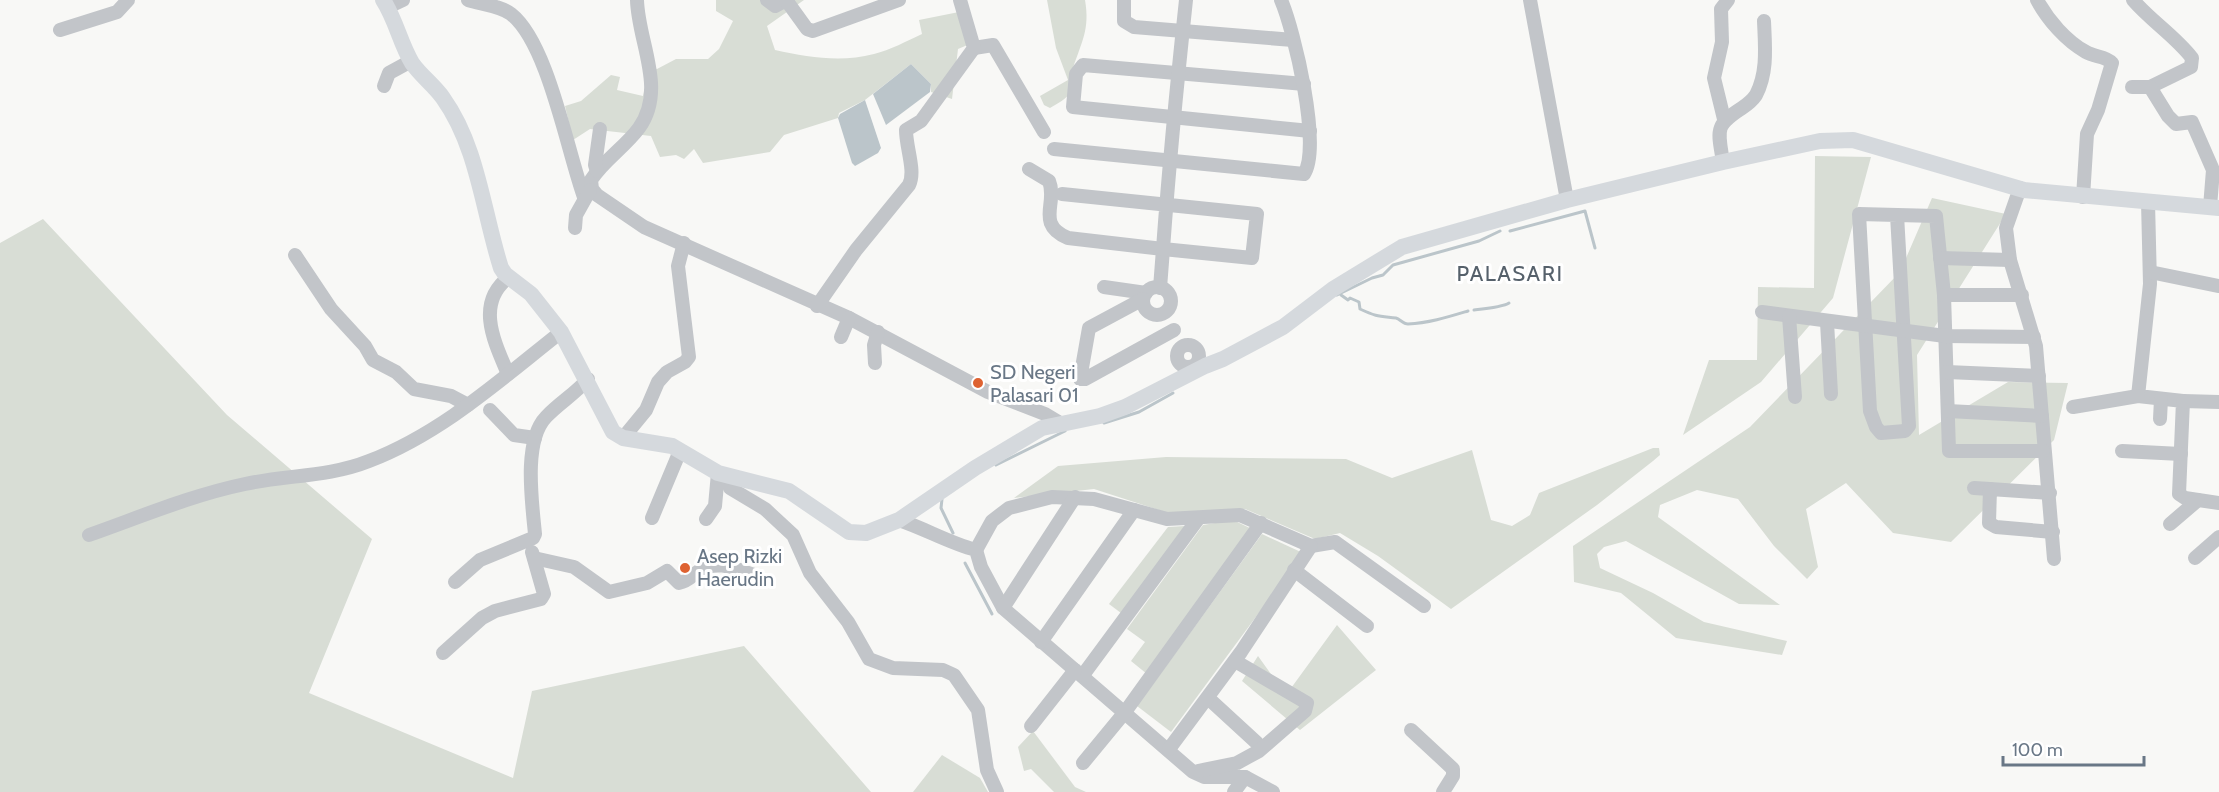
<svg xmlns="http://www.w3.org/2000/svg" width="2219" height="792" viewBox="0 0 2219 792" font-family="Cabin,sans-serif">
  <style>
    .green { fill: #d8ddd5 }
    .water { fill: #bbc5ca }
    .lines { fill: none; stroke-linecap: round; stroke-linejoin: round }
    .stream { stroke: #bbc5ca; stroke-width: 3 }
    .minor { stroke: #c2c5c9; stroke-width: 14 }
    .major { stroke: #d5d9dd; stroke-width: 16 }
    .poi-dot { fill: #de6231; stroke: #fff; stroke-width: 2 }
    .labels { text-anchor: middle; dominant-baseline: central; stroke-width: 6; stroke-linejoin: round; paint-order: stroke }
    .poi-label { font-size: 20px; fill: #697786; stroke: #fff; text-anchor: start }
    .quarter-label { font-size: 22px; letter-spacing: 1.5px; fill: #56616b; stroke: #fff }
  </style>
  <rect width="100%" height="100%" fill="#f8f8f6"/>
  <!-- green -->
  <g class="green">
    <path d="M716,0H804L767,26L775,50C808,57 840,63 874,54C890,50 907,41 922,34L919,20L964,11L977,41L958,49L952,99L931,92V84L911,64L865,100L839,113L838,118L784,135L770,152L703,163L694,149L684,159L676,155L660,157L651,136L590,129L573,140L565,106L581,101L611,75L620,77L617,90L643,96L650,67L657,69L676,59H708L719,49L733,21L716,11Z"/>
    <path d="M1047,0H1085C1090,29 1082,41 1073,68C1070,75 1074,84 1071,91C1066,100 1058,103 1050,108L1044,105L1040,96L1068,80L1056,48Z"/>
    <polygon points="1815,156 1871,157 1833,298 1761,382 1683,435 1709,360 1757,360 1758,287 1814,288"/>
    <polygon points="1932,198 2006,214 1917,355 1919,435 2008,382 2068,383 2054,440 1951,542 1893,533 1846,483 1806,509 1818,567 1807,579 1774,546 1738,499 1697,490 1660,505 1658,517 1780,605 1739,604 1626,541 1604,547 1597,554 1600,568 1653,593 1704,622 1787,641 1782,655 1676,638 1621,593 1574,582 1573,546 1750,427 1900,272"/>
    <polygon points="43,219 227,415 372,539 309,693 513,778 532,691 744,646 871,792 0,792 0,243"/>
    <polygon points="1653,448 1659,448 1660,455 1653,461 1597,505 1451,609 1378,556 1340,533 1315,539 1245,509 1168,513 1094,489 1014,498 1058,466 1166,457 1346,459 1392,478 1472,450 1491,520 1512,526 1530,515 1539,493"/>
    <polygon points="1233,520 1254,530 1147,674 1131,661 1145,642 1127,629 1203,525"/>
    <polygon points="1185,526 1125,616 1109,604 1168,527"/>
    <polygon points="1262,534 1303,553 1171,732 1137,706"/>
    <polygon points="1337,625 1376,670 1300,730 1242,681 1258,656 1286,695"/>
    <polygon points="1033,731 1075,787 1086,792 1054,792 1031,769 1024,771 1018,747"/>
    <polygon points="942,755 980,778 988,792 913,792"/>
  </g>
  <!-- water -->
  <g class="water">
    <polygon points="911,64 931,84 930,92 886,125 873,94"/>
    <polygon points="865,100 881,148 878,153 855,166 852,163 838,118 840,114"/>
  </g>
  <g class="lines">
    <!-- stream -->
    <g class="stream">
      <polyline points="1510,231 1585,211 1595,248"/>
      <polyline points="1337,295 1372,278 1383,275 1393,265 1479,241 1500,231"/>
      <path d="M1341,295L1348,300L1350,298L1359,302L1360,309C1377,317 1379,316 1396,318C1400,319 1403,324 1408,324C1429,323 1448,317 1468,311"/>
      <path d="M1474,310C1483,309 1503,307 1509,303"/>
      <polyline points="1104,423 1139,412 1173,393"/>
      <polyline points="996,465 1065,431"/>
      <polyline points="942,499 941,508 953,533"/>
      <polyline points="965,563 992,614"/>
    </g>
    <!-- minor -->
    <g class="minor">
      <path d="M468,0C481,4 501,6 511,14C548,43 567,150 584,197"/>
      <path d="M637,0C638,42 667,89 639,128C625,147 604,160 591,180L592,189L597,195L644,227L849,318L988,392L1045,414L1060,423"/>
      <polyline points="767,0 775,6 786,0"/>
      <polyline points="786,0 807,29 813,31 899,0"/>
      <polyline points="1124,0 1124,21 1134,27 1293,40"/>
      <polyline points="1530,0 1567,200"/>
      <path d="M2037,0C2048,20 2066,41 2086,52C2094,57 2106,56 2112,63L2098,110L2087,134L2083,197"/>
      <path d="M2133,0C2151,21 2175,36 2192,58L2191,67L2150,87"/>
      <polyline points="388,7 403,0"/>
      <polyline points="60,30 117,12 128,0"/>
      <polyline points="974,48 993,45 1044,132"/>
      <polyline points="1304,84 1083,65 1076,74 1073,107 1310,131"/>
      <polyline points="384,86 389,73 411,61"/>
      <polyline points="2132,87 2150,87 2168,116 2176,124 2192,122 2213,170 2210,207"/>
      <polyline points="1724,119 1714,78 1722,42 1721,9 1728,0"/>
      <path d="M1054,149L1304,174C1322,147 1294,30 1281,0"/>
      <path d="M1723,162C1718,130 1714,126 1742,108C1748,104 1752,101 1756,95C1768,72 1765,46 1764,21"/>
      <path d="M1029,169L1049,181C1058,203 1035,224 1068,238L1163,249L1160,288"/>
      <polyline points="597,171 595,165 600,129"/>
      <polyline points="2020,188 2006,228 2010,260 2036,346 2054,559"/>
      <path d="M1062,194L1257,214L1252,258L1163,249C1169,166 1177,83 1186,0"/>
      <polyline points="2148,202 2150,284 2138,396 2183,401 2179,494 2185,498 2219,503"/>
      <polyline points="1897,215 1909,426 1905,431 1881,433 1876,427 1870,411 1859,214 1936,216 1944,295 1949,451 2043,451"/>
      <polyline points="575,228 576,215 590,190"/>
      <polyline points="295,255 331,309 365,346 373,360 396,372 414,389 451,396 468,405"/>
      <polyline points="1940,258 2010,260"/>
      <polyline points="2150,272 2218,286"/>
      <polyline points="1104,287 1146,293"/>
      <circle cx="1157" cy="301" r="14"/>
      <polyline points="1944,295 2022,295"/>
      <polyline points="1143,299 1089,328 1080,379 1085,379 1174,330"/>
      <path d="M817,306L856,250L909,185C916,171 906,148 906,130L921,121L974,48L960,0"/>
      <polyline points="1762,312 1945,336 2034,337"/>
      <polyline points="1789,316 1795,397"/>
      <polyline points="1827,322 1831,394"/>
      <polyline points="841,337 849,318"/>
      <circle cx="1188" cy="356" r="11"/>
      <polyline points="875,363 874,345 878,332"/>
      <polyline points="1947,372 2039,376"/>
      <path d="M508,374C494,341 475,303 509,277"/>
      <polyline points="2183,401 2219,402"/>
      <polyline points="2073,407 2138,396"/>
      <polyline points="490,410 514,435 535,438"/>
      <polyline points="1948,411 2042,416"/>
      <polyline points="2160,419 2161,399"/>
      <polyline points="623,438 646,410 658,382 667,372 685,362 689,357 678,266 684,243"/>
      <polyline points="2122,451 2181,454"/>
      <polyline points="725,475 730,488 765,509 793,535 810,573 848,622 869,659 893,668 943,670 954,675 978,710 987,770 997,792"/>
      <polyline points="1974,488 1990,489"/>
      <polyline points="2050,493 1990,489 1989,523 1996,527 2053,532"/>
      <polyline points="652,518 680,451"/>
      <polyline points="706,519 715,506 718,473"/>
      <path d="M899,520C926,529 949,543 976,550L981,567L1003,608L1193,772L1204,777H1245L1273,792"/>
      <polyline points="2170,524 2198,500"/>
      <path d="M89,535C140,517 192,495 245,484C286,475 329,477 369,461C442,433 500,380 561,332"/>
      <polyline points="976,550 992,521 1009,508 1052,497 1094,499 1167,519 1240,515 1311,546 1335,542 1424,606"/>
      <path d="M534,558L574,567L609,592L647,583L667,571L679,583C689,581 691,576 699,571C717,559 736,569 754,575"/>
      <polyline points="2195,558 2219,537"/>
      <polyline points="1294,570 1367,626"/>
      <path d="M455,582L480,560L533,538L535,534C532,502 523,441 546,417C559,403 575,394 588,379"/>
      <polyline points="1003,608 1075,497"/>
      <polyline points="1041,642 1134,510"/>
      <polyline points="443,653 482,618 495,611 541,599 544,594 532,552"/>
      <polyline points="1083,675 1198,519"/>
      <polyline points="1208,698 1257,743"/>
      <polyline points="1031,726 1075,670"/>
      <polyline points="1411,730 1453,769 1453,776 1443,792"/>
      <polyline points="1169,749 1241,652 1311,546"/>
      <polyline points="1083,763 1125,712 1261,523"/>
      <polyline points="1198,771 1237,763 1259,751 1305,711 1307,703 1235,661"/>
      <polyline points="1234,792 1245,777"/>
    </g>
    <!-- major -->
    <path class="major" d="M383,0C396,20 400,43 412,63C421,76 434,85 443,98C478,147 483,212 501,268L505,274L531,294L561,332L613,432L623,438L672,446L718,473L789,491L849,532L866,533L899,520L975,468L1042,428L1100,416L1125,407L1205,366L1223,359L1283,327L1333,289L1402,247L1567,200L1723,162L1820,141L1853,140L2024,190L2219,208"/>
  </g>
  <!-- markers -->
  <g class="poi-dot">
    <circle cx="978" cy="383" r="6"/>
    <circle cx="685" cy="568" r="6"/>
  </g>
  <g class="labels">
    <!-- poi labels -->
    <g class="poi-label">
      <text x="990" y="372">SD Negeri<tspan x="990" dy="23">Palasari 01</tspan></text>
      <text x="697" y="556">Asep Rizki<tspan x="697" dy="23">Haerudin</tspan></text>
    </g>
    <!-- quarter labels -->
    <g class="quarter-label">
      <text x="1510" y="273">PALASARI</text>
    </g>
  </g>
  <!-- scale -->
  <path d="M2003 756v9h141v-9" fill="none" stroke="#697786" stroke-width="3"/>
  <text x="2012" y="756" font-size="18" fill="#697786" stroke="#ffffff" stroke-width="4.5" paint-order="stroke">100 m</text>
</svg>
